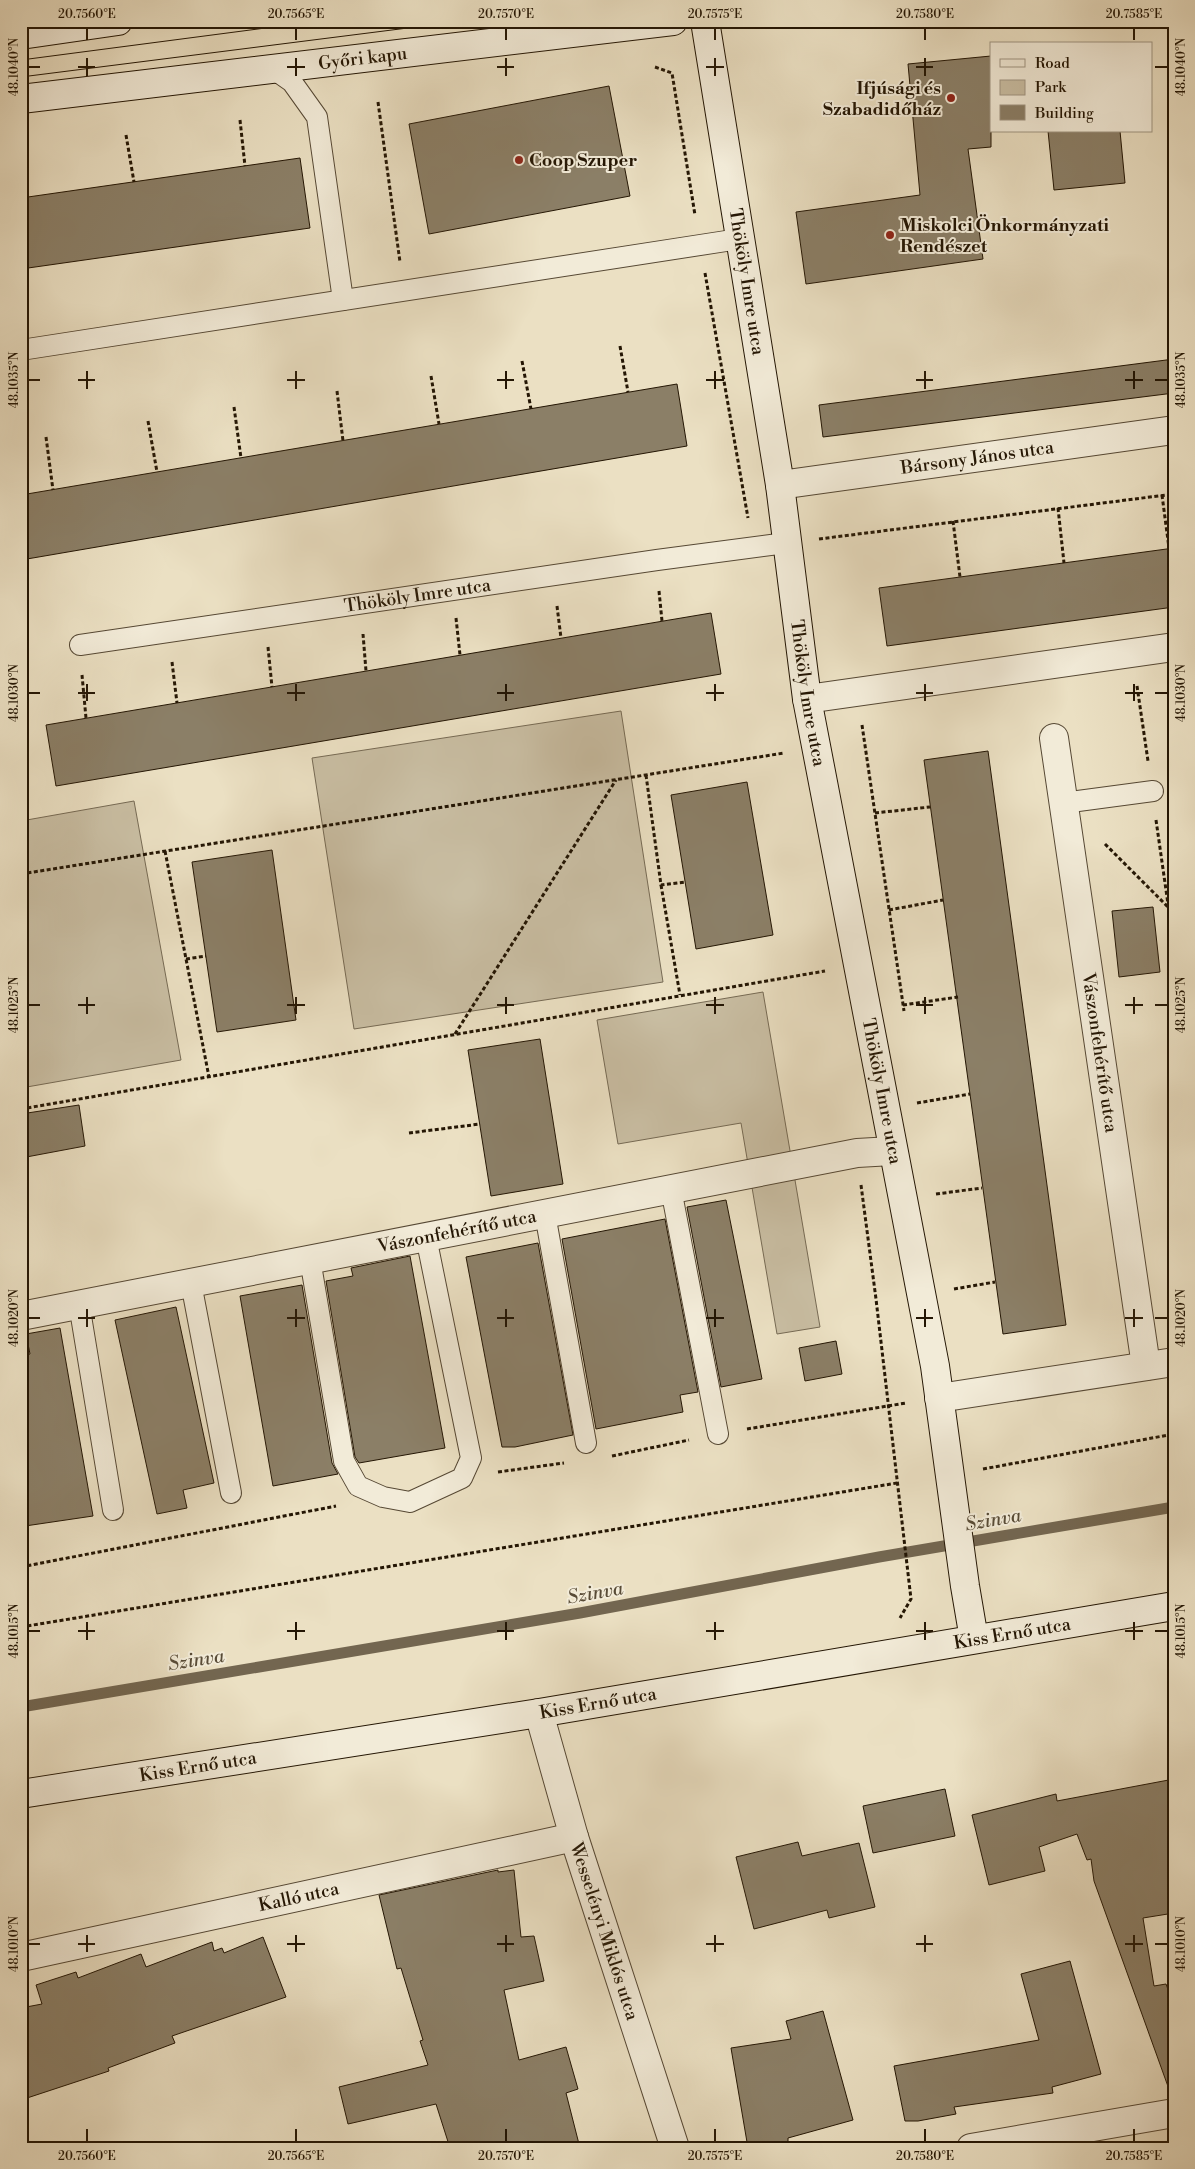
<svg xmlns="http://www.w3.org/2000/svg" width="1195" height="2169" viewBox="0 0 1195 2169" font-family="'Libre Bodoni',serif">
  <style>
    .green { fill: #c9bea3; stroke: #766a54 }
    .lines { fill: none; stroke-linecap: round; stroke-linejoin: round }
    .stream { stroke: #736650; stroke-width: 11 }
    .building { fill: #8b7f67; stroke: #241604 }
    .lane-casing { stroke: #564834; stroke-width: 22 }
    .street-casing { stroke: #564834; stroke-width: 30 }
    .secondary-casing { stroke: #241604; stroke-width: 30 }
    .path { stroke: #241604; stroke-width: 3; stroke-dasharray: 4 2.5; stroke-linecap: butt }
    .lane { stroke: #f2ebd8; stroke-width: 20 }
    .street { stroke: #f2ebd8; stroke-width: 28 }
    .secondary { stroke: #f2ebd8; stroke-width: 28 }
    .tram { stroke: #241604; stroke-width: 1 }
    .ticks { fill: none; stroke: #241604; stroke-width: 2 }
    .poi-dot { fill: #8f2418; stroke: #f2ebd8; stroke-width: 2 }
    .labels { text-anchor: middle; dominant-baseline: central; stroke-width: 4; stroke-linejoin: round; paint-order: stroke }
    .street-label { font-size: 18px; fill: #241604; stroke: #f2ebd8 }
    .poi-label { font-size: 18px; font-weight: bold; fill: #241604; stroke: #f2ebd8; text-anchor: start }
    .water-label { font-size: 19px; font-style: italic; fill: #584b36; stroke: #f2ebd8 }
    .neatline { fill: none; stroke: #241604; stroke-width: 2 }
    .ticks-label { font-size: 12px; text-anchor: middle; fill: #241604 }
  </style>
  <rect width="100%" height="100%" fill="#ebe0c3"/>
  <filter id="stains"><feTurbulence type="fractalNoise" baseFrequency=".004" numOctaves="4"/><feColorMatrix values="0 0 0 0 .2 0 0 0 0 .09 0 0 0 0 .02 0 0 0 .5 -.17"/></filter>
  <radialGradient id="worn" r=".72"><stop offset=".6" stop-color="#630" stop-opacity="0"/><stop offset="1" stop-color="#630" stop-opacity=".3"/></radialGradient>
  <!-- green -->
  <g class="green">
    <polygon points="621,711 663,982 354,1029 312,758"/>
    <polygon points="134,801 181,1060 21,1088 21,821"/>
    <polygon points="763,992 820,1327 777,1334 741,1123 618,1144 597,1020"/>
  </g>
  <g class="lines">
    <!-- stream -->
    <polyline class="stream" points="21,1707 580,1613 879,1557 1174,1507"/>
  </g>
  <!-- building -->
  <g class="building">
    <polygon points="991,56 991,147 968,149 983,259 806,284 796,212 920,195 908,64"/>
    <polygon points="609,86 630,196 429,234 409,124"/>
    <polygon points="1048,131 1120,131 1125,183 1054,190"/>
    <polygon points="300,158 310,228 21,269 21,198"/>
    <polygon points="1174,359 1174,393 823,437 819,405"/>
    <polygon points="677,384 687,446 21,560 21,495"/>
    <polygon points="1174,548 1174,607 887,646 879,588"/>
    <polygon points="711,613 721,674 56,786 46,725"/>
    <polygon points="988,751 1066,1325 1003,1334 924,760"/>
    <polygon points="747,782 773,935 696,949 671,795"/>
    <polygon points="272,850 296,1020 217,1032 192,862"/>
    <polygon points="1153,907 1160,972 1119,977 1112,911"/>
    <polygon points="540,1039 563,1184 491,1196 468,1050"/>
    <polygon points="79,1105 85,1146 21,1158 21,1114"/>
    <polygon points="726,1200 762,1379 721,1387 687,1207"/>
    <polygon points="665,1219 698,1392 680,1395 683,1412 596,1429 562,1239"/>
    <polygon points="538,1243 573,1435 515,1447 502,1447 466,1257"/>
    <polygon points="410,1256 445,1448 359,1463 355,1457 326,1281 353,1276 351,1268"/>
    <polygon points="302,1285 332,1463 338,1474 273,1486 240,1296"/>
    <polygon points="176,1307 214,1483 183,1490 187,1508 157,1514 115,1320"/>
    <polygon points="60,1328 93,1516 25,1526 21,1500 21,1356 30,1354 26,1334"/>
    <polygon points="836,1341 842,1374 805,1381 799,1348"/>
    <polygon points="1174,1779 1174,1913 1143,1918 1154,1986 1166,1984 1174,2006 1174,2091 1170,2092 1094,1881 1091,1859 1087,1860 1077,1834 1039,1847 1045,1871 989,1885 972,1815 1056,1794 1057,1801"/>
    <polygon points="945,1789 955,1836 873,1853 863,1806"/>
    <polygon points="798,1842 802,1856 859,1843 875,1907 829,1918 827,1910 754,1929 736,1857"/>
    <polygon points="498,1870 498,1872 514,1870 521,1937 534,1936 544,1981 504,1990 519,2060 566,2047 578,2089 566,2093 580,2148 450,2148 436,2104 348,2124 339,2087 428,2065 420,2041 423,2040 401,1968 397,1969 379,1895"/>
    <polygon points="263,1937 286,1997 172,2036 175,2043 108,2068 109,2071 21,2100 21,2008 42,2004 36,1985 76,1972 78,1978 141,1954 146,1967 212,1942 214,1951 222,1948 224,1953"/>
    <polygon points="1070,1961 1101,2074 1052,2087 1053,2093 954,2107 956,2114 918,2121 905,2121 894,2066 1039,2040 1021,1974"/>
    <polygon points="823,2011 853,2120 788,2138 788,2143 748,2148 731,2048 791,2039 786,2021"/>
  </g>
  <g class="lines">
    <defs>
      <g id="lane">
        <polyline points="272,68 292,82 317,117 343,300"/>
        <polyline points="21,350 739,239"/>
        <path id="s1" d="M80,645L657,560L786,543"/>
        <polyline points="1063,803 1153,791"/>
        <polyline points="671,1189 718,1434"/>
        <polyline points="545,1214 586,1443"/>
        <polyline points="310,1259 344,1461 358,1486 383,1497 410,1502 462,1478 471,1458 426,1237"/>
        <polyline points="191,1283 231,1493"/>
        <polyline points="79,1304 113,1510"/>
      </g>
      <g id="street">
        <path id="s2" d="M780,485L1174,430"/>
        <polyline points="807,699 1174,647"/>
        <path id="s3" d="M1054,738L1146,1366"/>
        <path id="s4" d="M21,1316L857,1153L892,1151"/>
        <polyline points="939,1398 1174,1362"/>
        <path id="s5" d="M539,1713L574,1837L675,2148"/>
        <path id="s6" d="M21,1957L574,1837"/>
        <polyline points="971,2148 1174,2113"/>
      </g>
      <g id="secondary">
        <path id="s7" d="M705,21L780,485L807,699L935,1366L965,1586L974,1639"/>
        <polyline points="21,35 118,21"/>
        <path id="s8" d="M21,99L673,21"/>
        <path id="s9" d="M21,1794L539,1713L1174,1606"/>
      </g>
    </defs>
    <!-- lane casing -->
    <use href="#lane" class="lane-casing"/>
    <!-- street casing -->
    <use href="#street" class="street-casing"/>
    <!-- secondary casing -->
    <use href="#secondary" class="secondary-casing"/>
    <!-- path -->
    <g class="path">
      <polyline points="655,67 672,73 695,215"/>
      <polyline points="378,102 400,262"/>
      <polyline points="240,120 245,166"/>
      <polyline points="126,135 134,182"/>
      <polyline points="705,273 748,518"/>
      <polyline points="620,346 628,392"/>
      <polyline points="522,361 531,409"/>
      <polyline points="431,376 439,424"/>
      <polyline points="337,391 343,441"/>
      <polyline points="234,407 241,458"/>
      <polyline points="148,421 157,472"/>
      <polyline points="46,437 53,490"/>
      <polyline points="1162,495 1169,548"/>
      <polyline points="1058,508 1064,563"/>
      <polyline points="953,521 960,577"/>
      <polyline points="819,539 1174,494"/>
      <polyline points="659,591 662,621"/>
      <polyline points="557,606 561,638"/>
      <polyline points="456,618 460,655"/>
      <polyline points="363,634 366,671"/>
      <polyline points="268,647 272,687"/>
      <polyline points="172,662 177,703"/>
      <polyline points="82,675 86,718"/>
      <polyline points="1137,686 1148,761"/>
      <polyline points="862,725 904,1011"/>
      <polyline points="646,775 661,885 685,882"/>
      <polyline points="875,813 930,807"/>
      <polyline points="1156,820 1174,946"/>
      <polyline points="1105,844 1168,907"/>
      <polyline points="165,851 209,1077"/>
      <polyline points="21,874 784,753"/>
      <polyline points="661,885 680,995"/>
      <polyline points="889,910 943,900"/>
      <polyline points="186,959 206,956"/>
      <polyline points="903,1005 958,997"/>
      <polyline points="455,1034 616,780"/>
      <polyline points="917,1103 970,1094"/>
      <polyline points="21,1109 825,971"/>
      <polyline points="409,1133 480,1124"/>
      <polyline points="861,1185 876,1299 911,1599 900,1618"/>
      <polyline points="936,1194 982,1188"/>
      <polyline points="954,1289 995,1282"/>
      <polyline points="747,1429 906,1403"/>
      <polyline points="612,1456 689,1440"/>
      <polyline points="983,1469 1174,1434"/>
      <polyline points="498,1472 564,1463"/>
      <polyline points="21,1567 336,1506"/>
      <polyline points="21,1627 897,1483"/>
    </g>
    <!-- lane -->
    <use href="#lane" class="lane"/>
    <!-- street -->
    <use href="#street" class="street"/>
    <!-- secondary -->
    <use href="#secondary" class="secondary"/>
    <!-- tram -->
    <g class="tram">
      <polyline points="21,60 319,21"/>
      <polyline points="21,77 463,21"/>
    </g>
  </g>
  <!-- ticks -->
  <path class="ticks" d="M87,28V40M296,28V40M506,28V40M715,28V40M925,28V40M1134,28V40M87,58V76M296,58V76M506,58V76M715,58V76M925,58V76M28,67H40M78,67H95M287,67H305M497,67H514M706,67H724M916,67H933M1155,67H1168M87,371V389M296,371V389M506,371V389M715,371V389M925,371V389M1134,371V389M28,380H40M78,380H95M287,380H305M497,380H514M706,380H724M916,380H933M1125,380H1143M1155,380H1168M87,684V701M296,684V701M506,684V701M715,684V701M925,684V701M1134,684V701M28,693H40M78,693H95M287,693H305M497,693H514M706,693H724M916,693H933M1125,693H1143M1155,693H1168M87,997V1014M296,997V1014M506,997V1014M715,997V1014M925,997V1014M1134,997V1014M28,1005H40M78,1005H95M287,1005H305M497,1005H514M706,1005H724M916,1005H933M1125,1005H1143M1155,1005H1168M87,1309V1327M296,1309V1327M506,1309V1327M715,1309V1327M925,1309V1327M1134,1309V1327M28,1318H40M78,1318H95M287,1318H305M497,1318H514M706,1318H724M916,1318H933M1125,1318H1143M1155,1318H1168M87,1622V1640M296,1622V1640M506,1622V1640M715,1622V1640M925,1622V1640M1134,1622V1640M28,1631H40M78,1631H95M287,1631H305M497,1631H514M706,1631H724M916,1631H933M1125,1631H1143M1155,1631H1168M87,1935V1952M296,1935V1952M506,1935V1952M715,1935V1952M925,1935V1952M1134,1935V1952M28,1944H40M78,1944H95M287,1944H305M497,1944H514M706,1944H724M916,1944H933M1125,1944H1143M1155,1944H1168M87,2129V2142M296,2129V2142M506,2129V2142M715,2129V2142M925,2129V2142M1134,2129V2142"/>
  <!-- markers -->
  <g class="poi-dot">
    <circle cx="951" cy="98" r="5"/>
    <circle cx="519" cy="160" r="5"/>
    <circle cx="890" cy="235" r="5"/>
  </g>
  <g class="labels">
    <!-- street labels -->
    <g class="street-label">
      <text stroke="none"><textPath href="#s8" startOffset="344">Győri kapu</textPath></text>
      <text stroke="none"><textPath href="#s7" startOffset="264">Thököly Imre utca</textPath></text>
      <text stroke="none"><textPath href="#s2" startOffset="199">Bársony János utca</textPath></text>
      <text stroke="none"><textPath href="#s1" startOffset="341">Thököly Imre utca</textPath></text>
      <text stroke="none"><textPath href="#s7" startOffset="680">Thököly Imre utca</textPath></text>
      <text stroke="none"><textPath href="#s3" startOffset="318">Vászonfehérítő utca</textPath></text>
      <text stroke="none"><textPath href="#s7" startOffset="1085">Thököly Imre utca</textPath></text>
      <text stroke="none"><textPath href="#s4" startOffset="444">Vászonfehérítő utca</textPath></text>
      <text stroke="none"><textPath href="#s9" startOffset="1004">Kiss Ernő utca</textPath></text>
      <text stroke="none"><textPath href="#s9" startOffset="584">Kiss Ernő utca</textPath></text>
      <text stroke="none"><textPath href="#s9" startOffset="179">Kiss Ernő utca</textPath></text>
      <text stroke="none"><textPath href="#s6" startOffset="284">Kalló utca</textPath></text>
      <text stroke="none"><textPath href="#s5" startOffset="228">Wesselényi Miklós utca</textPath></text>
    </g>
    <!-- poi labels -->
    <g class="poi-label">
      <text x="941" y="88" text-anchor="end">Ifjúsági és<tspan x="941" dy="21">Szabadidőház</tspan></text>
      <text x="529" y="160">Coop Szuper</text>
      <text x="900" y="225">Miskolci Önkormányzati<tspan x="900" dy="21">Rendészet</tspan></text>
    </g>
    <!-- water labels -->
    <g class="water-label">
      <text transform="translate(993 1520) rotate(-10)">Szinva</text>
      <text transform="translate(595 1593) rotate(-10)">Szinva</text>
      <text transform="translate(196 1660) rotate(-9)">Szinva</text>
    </g>
  </g>
  <!-- margin -->
  <rect width="1195" height="2169" fill="none" stroke="#ebe0c3" stroke-width="55"/>
  <!-- legend -->
  <rect x="990" y="42" width="162" height="90" fill="#f2ebd8" stroke="#a09683"/>
  <rect x="1000" y="59" width="25" height="8" fill="#f2ebd8" stroke="#a09683"/>
  <text x="1035" y="68" font-size="15" fill="#241604">Road</text>
  <rect x="1000" y="80" width="25" height="15" fill="#c9bea3" stroke="#a09683"/>
  <text x="1035" y="92" font-size="15" fill="#241604">Park</text>
  <rect x="1000" y="105" width="25" height="15" fill="#8b7f67" stroke="#a09683"/>
  <text x="1035" y="118" font-size="15" fill="#241604">Building</text>
  <rect x="28" y="28" width="1140" height="2114" class="neatline"/>
  <g class="ticks-label">
    <text x="87" y="18">20.7560°E</text>
    <text x="296" y="18">20.7565°E</text>
    <text x="506" y="18">20.7570°E</text>
    <text x="715" y="18">20.7575°E</text>
    <text x="925" y="18">20.7580°E</text>
    <text x="1134" y="18">20.7585°E</text>
    <text transform="translate(14 67) rotate(-90)" y="4">48.1040°N</text>
    <text transform="translate(1181 67) rotate(-90)" y="4">48.1040°N</text>
    <text transform="translate(14 380) rotate(-90)" y="4">48.1035°N</text>
    <text transform="translate(1181 380) rotate(-90)" y="4">48.1035°N</text>
    <text transform="translate(14 693) rotate(-90)" y="4">48.1030°N</text>
    <text transform="translate(1181 693) rotate(-90)" y="4">48.1030°N</text>
    <text transform="translate(14 1005) rotate(-90)" y="4">48.1025°N</text>
    <text transform="translate(1181 1005) rotate(-90)" y="4">48.1025°N</text>
    <text transform="translate(14 1318) rotate(-90)" y="4">48.1020°N</text>
    <text transform="translate(1181 1318) rotate(-90)" y="4">48.1020°N</text>
    <text transform="translate(14 1631) rotate(-90)" y="4">48.1015°N</text>
    <text transform="translate(1181 1631) rotate(-90)" y="4">48.1015°N</text>
    <text transform="translate(14 1944) rotate(-90)" y="4">48.1010°N</text>
    <text transform="translate(1181 1944) rotate(-90)" y="4">48.1010°N</text>
    <text x="87" y="2160">20.7560°E</text>
    <text x="296" y="2160">20.7565°E</text>
    <text x="506" y="2160">20.7570°E</text>
    <text x="715" y="2160">20.7575°E</text>
    <text x="925" y="2160">20.7580°E</text>
    <text x="1134" y="2160">20.7585°E</text>
  </g>
  <rect width="100%" height="100%" filter="url(#stains)"/>
  <rect width="100%" height="100%" fill="url(#worn)"/>
</svg>
